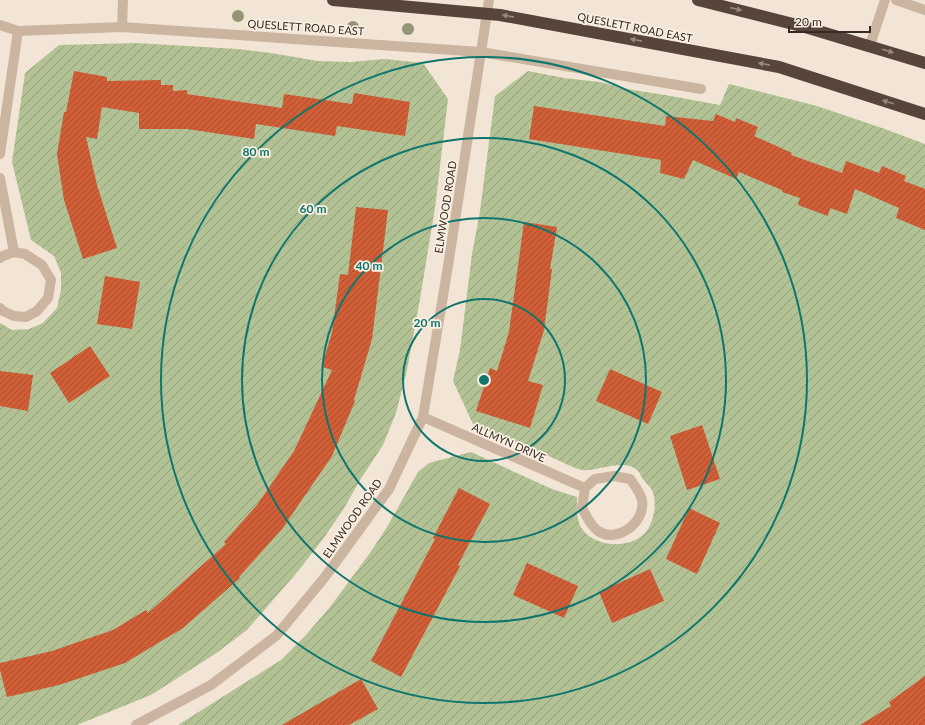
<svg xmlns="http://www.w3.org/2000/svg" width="925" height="725" viewBox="0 0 925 725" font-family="Lato,sans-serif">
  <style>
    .garden { fill: url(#garden-furrows) }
    .building { fill: url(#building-hatch) }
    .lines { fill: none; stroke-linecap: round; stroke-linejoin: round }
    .minor { stroke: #cbb5a1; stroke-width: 10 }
    .highway { stroke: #57443b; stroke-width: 12 }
    .tree { fill: #929675 }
    .oneway { fill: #98897e }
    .ring { fill: none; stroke: #0f766e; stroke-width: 2 }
    .labels { text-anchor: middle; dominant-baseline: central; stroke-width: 3.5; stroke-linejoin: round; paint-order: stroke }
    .street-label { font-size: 11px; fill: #352a24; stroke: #faf0e2 }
    .centre { fill: #0f766e; stroke: #faf0e2; stroke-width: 2 }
    .ring-label { font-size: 12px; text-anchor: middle; font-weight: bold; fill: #0f766e; stroke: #faf0e2; stroke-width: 3.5; stroke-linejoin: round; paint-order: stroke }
  </style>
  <defs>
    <pattern id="garden-furrows" width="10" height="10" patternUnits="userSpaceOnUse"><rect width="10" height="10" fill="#b2c295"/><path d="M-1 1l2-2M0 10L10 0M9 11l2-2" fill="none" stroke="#929e79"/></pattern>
    <pattern id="building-hatch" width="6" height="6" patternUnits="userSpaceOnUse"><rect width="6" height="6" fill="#d05e37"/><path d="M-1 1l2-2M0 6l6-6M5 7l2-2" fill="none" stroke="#aa4e2e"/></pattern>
  </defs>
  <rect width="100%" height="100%" fill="#f3e5d6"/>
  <!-- garden -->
  <g class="garden">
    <polygon points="137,43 238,49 271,53 318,61 350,62 385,59 423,63 448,99 435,208 420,299 407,370 396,413 383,445 360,480 343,510 323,539 299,570 247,630 215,654 151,695 77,725 0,725 0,323 12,330 29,329 43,323 57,308 61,290 61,273 54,256 31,240 12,162 25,73 59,45"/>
    <path d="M528,71L564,78L600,82L633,90L665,95L720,105L729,84L817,106L885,129L925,144V725H178L281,660L305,636L330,607L370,553L387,527L418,472L429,463L471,452L552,489L577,497C577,508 576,520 582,529C598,551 644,550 652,520C655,512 656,499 652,490C650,486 645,483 643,479C641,477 640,473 638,471C626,457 596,472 582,470C573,468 560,461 551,457C525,446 499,435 473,424L453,381L460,350L472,254L480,211L495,96Z"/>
  </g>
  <!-- building -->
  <g class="building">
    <polygon points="74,71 107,77 107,81 161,80 161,85 173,85 173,91 187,90 187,94 282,108 284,94 352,104 354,93 410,102 405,136 337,126 335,136 256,124 254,139 187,129 139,129 139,113 102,107 97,139 86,137 97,185 117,248 83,259 64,200 57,154 64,112 66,112"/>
    <polygon points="534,106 665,126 666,116 713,121 716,114 735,122 736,118 758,127 754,136 792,153 791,155 842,173 846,161 879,173 882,166 906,176 904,181 925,189 925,230 896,218 899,208 855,189 847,214 830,208 828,216 798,205 800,198 782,192 782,190 739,172 736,179 693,160 684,179 660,173 661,160 529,139"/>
    <polygon points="356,207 388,210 372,339 354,400 355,401 332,456 282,529 239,577 240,578 183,628 125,663 59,685 7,697 0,670 0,663 52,651 113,630 146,610 148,613 226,544 224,542 257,505 294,451 332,370 322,367 332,332 340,274 348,275"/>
    <polygon points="524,222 557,227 550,269 552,269 544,330 528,381 543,385 530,428 476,411 490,368 497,371 509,332"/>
    <polygon points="105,276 140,282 132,329 97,324"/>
    <polygon points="90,346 110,376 69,403 50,373"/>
    <polygon points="610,369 662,392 648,424 596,401"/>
    <polygon points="0,371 33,375 28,411 0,406"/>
    <polygon points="702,425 720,479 687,490 670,436"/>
    <polygon points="459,488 490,504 458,565 460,566 401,677 371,661 435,539 433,538"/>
    <polygon points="689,508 720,523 697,574 666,559"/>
    <polygon points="527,563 578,586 564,618 513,595"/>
    <polygon points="650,569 664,601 612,623 599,592"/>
    <polygon points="925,676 925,725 860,725 891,706 889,702"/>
    <polygon points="361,679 378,709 349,725 282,725"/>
  </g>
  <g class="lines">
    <!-- minor -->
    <g class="minor">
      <polyline points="896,0 925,10"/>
      <polyline points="0,25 18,31 122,27 481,52 701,89"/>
      <polyline points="122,27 123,0"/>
      <polyline points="870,45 885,0"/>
      <polyline points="0,154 18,31"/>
      <polyline points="0,178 14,252"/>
      <polyline points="0,258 3,256 14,252 25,254 42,265 51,280 48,298 37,311 26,317 14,316 3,311 0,308"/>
      <path d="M423,417L585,488L595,479L614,476L630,479C635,486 640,492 642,500C646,522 617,544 598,531C591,526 586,516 582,508L585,488"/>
      <polyline points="136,725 211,685 276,636 325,577 389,489 423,417 448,266 489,0"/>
    </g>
    <!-- highway -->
    <g class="highway">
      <polyline points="333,0 500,15 779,67 925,114"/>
      <polyline points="698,0 805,27 925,63"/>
    </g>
  </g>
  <!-- trees -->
  <g class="tree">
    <circle cx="238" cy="16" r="6"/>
    <circle cx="353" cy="27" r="6"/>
    <circle cx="408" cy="29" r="6"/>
  </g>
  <!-- one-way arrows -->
  <defs><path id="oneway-solid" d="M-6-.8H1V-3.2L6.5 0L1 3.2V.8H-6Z"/></defs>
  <g class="oneway">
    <use href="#oneway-solid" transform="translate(736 9) rotate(14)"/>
    <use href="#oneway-solid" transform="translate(508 16) rotate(-169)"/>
    <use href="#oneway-solid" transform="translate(636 40) rotate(-169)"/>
    <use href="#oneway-solid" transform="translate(888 51) rotate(18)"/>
    <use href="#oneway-solid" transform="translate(764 64) rotate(-169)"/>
    <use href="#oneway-solid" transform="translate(888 102) rotate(-162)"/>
  </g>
  <!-- distance rings -->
  <g class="ring">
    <circle cx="484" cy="380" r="81"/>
    <circle cx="484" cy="380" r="162"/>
    <circle cx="484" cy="380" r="242"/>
    <circle cx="484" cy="380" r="323"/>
  </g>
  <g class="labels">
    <!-- street labels -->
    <g class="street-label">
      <text transform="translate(306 27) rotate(4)">QUESLETT ROAD EAST</text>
      <text transform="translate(635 27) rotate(11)">QUESLETT ROAD EAST</text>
      <text transform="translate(445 207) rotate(-81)">ELMWOOD ROAD</text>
      <text transform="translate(509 442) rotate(24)">ALLMYN DRIVE</text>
      <text transform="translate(352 518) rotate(-55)">ELMWOOD ROAD</text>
    </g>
  </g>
  <circle cx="484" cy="380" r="6" class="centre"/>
  <g class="ring-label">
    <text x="256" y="156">80 m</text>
    <text x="313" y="213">60 m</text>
    <text x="369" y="270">40 m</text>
    <text x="427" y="327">20 m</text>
  </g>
  <!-- scale -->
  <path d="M789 26v6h81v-6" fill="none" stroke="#352a24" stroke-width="2"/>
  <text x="795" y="26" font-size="12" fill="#352a24" stroke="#faf0e2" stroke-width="3" paint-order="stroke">20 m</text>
</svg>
